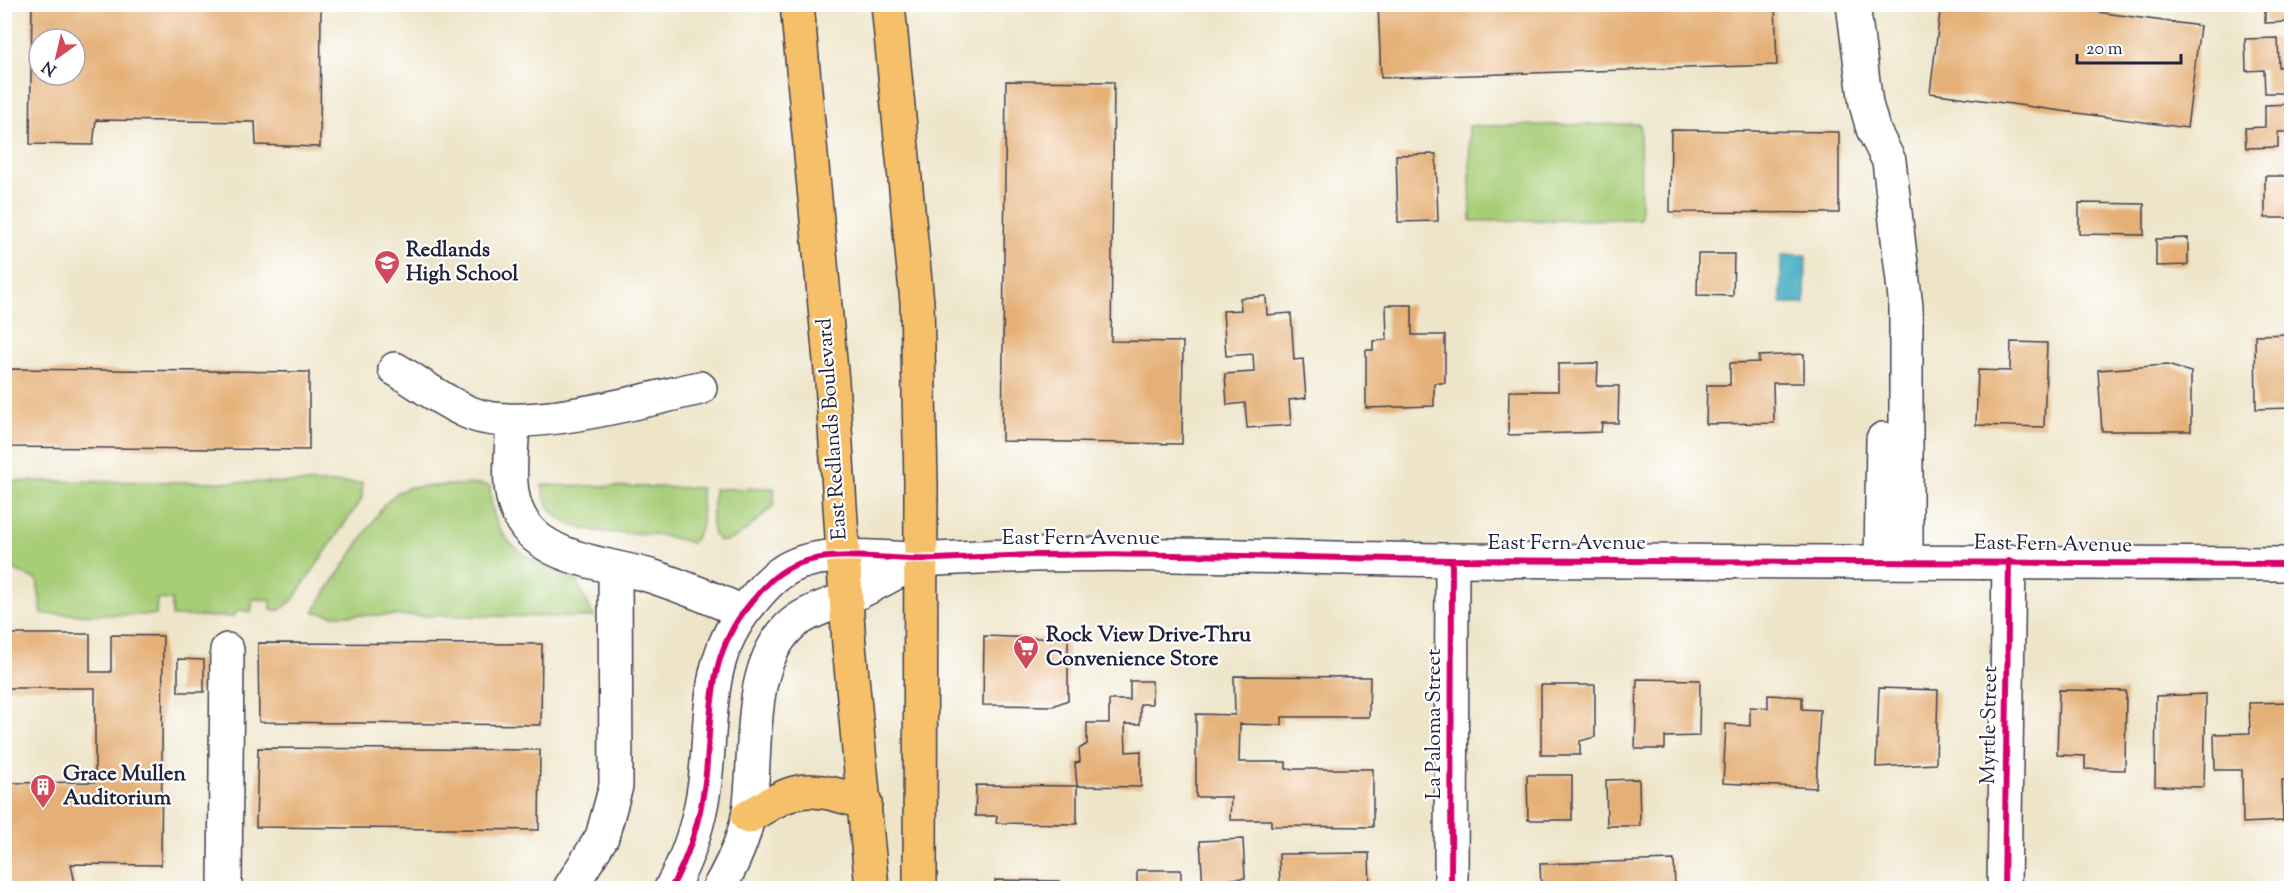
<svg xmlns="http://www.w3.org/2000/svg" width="2296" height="893" viewBox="0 0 2296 893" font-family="'Sorts Mill Goudy',serif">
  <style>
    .green { fill: #a7cd77; stroke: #647859; stroke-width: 1.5 }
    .water { fill: #43adc2; stroke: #32687e; stroke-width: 1.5 }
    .building { fill: #e5b077; fill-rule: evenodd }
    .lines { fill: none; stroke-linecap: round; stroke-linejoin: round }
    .minor-casing { stroke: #413f50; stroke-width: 36 }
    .major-casing { stroke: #413f50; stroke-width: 36 }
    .minor { stroke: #fff; stroke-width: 33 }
    .major { stroke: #f6c06b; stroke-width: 33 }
    .cycleway-casing { stroke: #fff; stroke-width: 10 }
    .cycleway { stroke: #d6006c; stroke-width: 6 }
    .labels { text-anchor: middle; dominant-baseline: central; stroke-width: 4.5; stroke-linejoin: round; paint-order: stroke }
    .poi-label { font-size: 21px; font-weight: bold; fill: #22223b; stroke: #fff; text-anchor: start }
    .street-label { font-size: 21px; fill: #22223b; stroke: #fff }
  </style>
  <rect width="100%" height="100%" fill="#fff"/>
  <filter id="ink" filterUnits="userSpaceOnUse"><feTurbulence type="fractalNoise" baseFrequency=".0167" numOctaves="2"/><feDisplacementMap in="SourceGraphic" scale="12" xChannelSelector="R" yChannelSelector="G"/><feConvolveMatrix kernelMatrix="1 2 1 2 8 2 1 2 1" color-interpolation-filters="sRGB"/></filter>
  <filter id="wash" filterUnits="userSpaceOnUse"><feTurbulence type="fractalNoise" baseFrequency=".008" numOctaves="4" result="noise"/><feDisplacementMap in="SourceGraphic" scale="24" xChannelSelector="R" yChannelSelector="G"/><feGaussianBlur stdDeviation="1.35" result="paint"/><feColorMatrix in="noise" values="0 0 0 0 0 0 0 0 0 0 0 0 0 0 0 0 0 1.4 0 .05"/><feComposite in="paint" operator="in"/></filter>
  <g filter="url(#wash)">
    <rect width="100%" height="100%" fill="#eee5c9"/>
    <!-- green -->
    <g class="green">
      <polygon points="1640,124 1641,219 1471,221 1469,126"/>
      <polygon points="5,481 362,483 362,498 292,601 280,610 271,610 271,600 253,599 251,612 238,610 233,617 172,616 172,600 157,599 156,615 42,614 37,580 17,571 5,559"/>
      <path d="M480,484L490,486C490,546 529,559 576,580L594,617L334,615L313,612L384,505L398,492L411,487Z"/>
      <path d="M542,485L701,488L702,526L692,543C678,539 664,535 650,534C611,531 548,539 542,485Z"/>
      <path d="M774,488V505C763,514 720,562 713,531C710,518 714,502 714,489Z"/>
    </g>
    <!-- water -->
    <polygon class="water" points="1781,255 1806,255 1805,304 1781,304"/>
    <g id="blocks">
      <!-- building -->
      <g class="building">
        <path d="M32,4H321L320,147L256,145L255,122L96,120L93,145L30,144ZM39,39H75V75H39Z"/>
        <polygon points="1378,4 1775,4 1777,65 1381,78"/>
        <polygon points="1941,4 2038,4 2200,26 2187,128 1930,93"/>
        <polygon points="2265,4 2292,4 2292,36 2289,36 2289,22 2265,23"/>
        <polygon points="2278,38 2279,67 2292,67 2292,93 2265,93 2264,70 2246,71 2245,39"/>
        <polygon points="1006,81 1114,82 1111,341 1183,342 1182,444 1002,441"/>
        <polygon points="2292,104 2292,132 2278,132 2278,147 2246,148 2245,128 2265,127 2265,105"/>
        <polygon points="1671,130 1839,132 1839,213 1670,212"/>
        <polygon points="1436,154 1438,221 1398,222 1396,155"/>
        <polygon points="2288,164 2292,164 2292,218 2265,218 2265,176 2288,176"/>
        <polygon points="2079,203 2144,204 2144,235 2079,234"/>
        <polygon points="2188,238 2188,265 2156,266 2156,239"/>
        <polygon points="1698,254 1734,254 1733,296 1697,295"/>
        <polygon points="1266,296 1267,315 1291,313 1294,360 1303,359 1306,398 1289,400 1291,425 1247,428 1245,403 1227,405 1225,374 1254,372 1253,354 1226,356 1223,311 1241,310 1240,298"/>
        <polygon points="1386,305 1412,305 1412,335 1445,335 1445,383 1434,383 1434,406 1366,408 1366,350 1373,350 1373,341 1387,340"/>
        <polygon points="2292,334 2292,408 2256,409 2255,335"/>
        <polygon points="2011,342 2047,343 2044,427 1976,425 1978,370 2010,371"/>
        <polygon points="1804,354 1804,383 1773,383 1774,423 1706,424 1707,385 1730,385 1730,363 1759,362 1759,356"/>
        <polygon points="1598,363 1597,386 1619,386 1618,423 1602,423 1601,432 1508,435 1509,391 1558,391 1558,364"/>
        <polygon points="2167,365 2191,372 2191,431 2102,431 2098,370"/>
        <polygon points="4,369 309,372 309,450 4,447"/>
        <polygon points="4,634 90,634 90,672 111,672 111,635 163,636 161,865 71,864 76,888 4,888 4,783 95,782 95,688 4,688"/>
        <polygon points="984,636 1068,639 1068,700 1053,706 983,705"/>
        <polygon points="258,643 542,644 541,725 259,722"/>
        <polygon points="178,659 204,660 204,692 178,692"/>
        <polygon points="1234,676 1370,677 1369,717 1282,717 1282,725 1240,724 1239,762 1286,762 1286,769 1373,769 1373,827 1271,826 1271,820 1230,820 1231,797 1196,797 1196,714 1235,715"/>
        <polygon points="1637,679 1700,680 1699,736 1665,737 1665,749 1635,749"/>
        <polygon points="1130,681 1152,681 1152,704 1140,704 1140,724 1125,724 1126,752 1141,751 1141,787 1077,786 1077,824 996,823 997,816 975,816 976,785 1077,786 1075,763 1080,762 1079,749 1087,744 1087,723 1109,723 1109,700 1130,700"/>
        <polygon points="1541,685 1595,685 1595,737 1580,741 1580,755 1541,755"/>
        <polygon points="1879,688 1938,690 1936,764 1876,767"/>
        <polygon points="2059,690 2126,691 2125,770 2085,769 2085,756 2057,755"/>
        <polygon points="2206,694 2204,787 2155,786 2156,696"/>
        <polygon points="1768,695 1802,697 1802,709 1820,710 1816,788 1723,783 1726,724 1750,726 1750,707 1768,708"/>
        <polygon points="2292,702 2292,779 2282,780 2283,821 2243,823 2242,770 2215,770 2214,734 2250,733 2249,703"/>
        <polygon points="258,748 540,750 539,830 256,827"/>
        <polygon points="1527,775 1572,775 1572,820 1528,820"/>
        <polygon points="1639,779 1640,826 1607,826 1606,780"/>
        <polygon points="1243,839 1245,878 1229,879 1229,888 1203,888 1200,841"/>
        <polygon points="1369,853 1370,888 1280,888 1279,854"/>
        <polygon points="1674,860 1675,888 1541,888 1540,864"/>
        <rect x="1137" y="870" width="44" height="18"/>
        <polygon points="995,880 1060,881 1060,888 995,888"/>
      </g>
    </g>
  </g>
  <g filter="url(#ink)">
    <use href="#blocks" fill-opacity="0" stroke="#413f50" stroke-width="1.5"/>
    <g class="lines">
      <defs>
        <g id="minor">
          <polyline points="1853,4 1866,104 1873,129 1889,161 1906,307 1906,561"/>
          <path d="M395,369C419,383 444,402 470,413C521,435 643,400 700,388"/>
          <path d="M513,423C512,452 505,490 520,517C542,561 612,564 654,577C684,587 714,599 743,612"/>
          <polyline points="1881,561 1883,439"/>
          <polyline points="225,888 227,650"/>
          <polyline points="570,888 602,837 616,786 615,569"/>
          <path d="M671,888C689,856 700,820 705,782C713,718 704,659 749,605C759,593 769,580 782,572C822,544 891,562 937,559C1109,549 1280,558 1451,560C1731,563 2011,561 2292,564"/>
          <path d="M719,888C731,867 743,841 748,817C759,759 744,673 788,628C805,611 828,607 849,597C872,586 895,573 917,561"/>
          <polyline points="1451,888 1452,560"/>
          <polyline points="2004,888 2009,561"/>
        </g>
        <g id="major">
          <polyline points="797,4 832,382 849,645 872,888"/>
          <polyline points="888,4 917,302 921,484 920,888"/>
          <path d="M748,817C799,785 807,785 865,803"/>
        </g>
      </defs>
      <!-- minor casing -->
      <use href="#minor" class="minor-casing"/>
      <!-- major casing -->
      <use href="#major" class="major-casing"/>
      <!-- minor -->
      <use href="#minor" class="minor"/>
      <!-- major -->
      <use href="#major" class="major"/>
      <defs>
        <g id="cycleway">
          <path d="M671,888C689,856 700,820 705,782C713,718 704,659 749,605C759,593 769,580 782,572C822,544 891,562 937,559C1109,549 1280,558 1451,560C1731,563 2011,561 2292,564"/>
          <polyline points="1451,888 1452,560"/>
          <polyline points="2004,888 2009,561"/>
        </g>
      </defs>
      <!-- cycleway casing -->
      <use href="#cycleway" class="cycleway-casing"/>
      <!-- cycleway -->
      <use href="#cycleway" class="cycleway"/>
    </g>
  </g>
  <!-- icons -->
  <defs>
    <symbol id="school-pin" viewBox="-11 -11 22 30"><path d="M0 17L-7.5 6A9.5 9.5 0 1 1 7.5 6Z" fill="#d1495b" stroke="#fff"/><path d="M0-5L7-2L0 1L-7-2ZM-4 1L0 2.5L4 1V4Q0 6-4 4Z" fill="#fff"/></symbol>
    <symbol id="supermarket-pin" viewBox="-11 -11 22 30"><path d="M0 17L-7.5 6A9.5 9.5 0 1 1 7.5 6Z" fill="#d1495b" stroke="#fff"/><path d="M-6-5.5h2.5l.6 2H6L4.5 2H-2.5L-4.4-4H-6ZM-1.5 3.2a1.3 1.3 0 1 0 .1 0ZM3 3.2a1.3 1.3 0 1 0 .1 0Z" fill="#fff"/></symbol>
    <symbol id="building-pin" viewBox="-11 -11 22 30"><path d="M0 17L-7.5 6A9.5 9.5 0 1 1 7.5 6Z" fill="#d1495b" stroke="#fff"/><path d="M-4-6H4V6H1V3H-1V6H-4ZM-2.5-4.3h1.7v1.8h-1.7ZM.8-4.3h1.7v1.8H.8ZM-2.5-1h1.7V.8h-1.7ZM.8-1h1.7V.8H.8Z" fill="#fff"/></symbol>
  </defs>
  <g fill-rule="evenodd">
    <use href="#school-pin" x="372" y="248" width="30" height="40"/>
    <use href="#supermarket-pin" x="1011" y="633" width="30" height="40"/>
    <use href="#building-pin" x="28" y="772" width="30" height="40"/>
  </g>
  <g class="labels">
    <!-- poi labels -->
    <g class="poi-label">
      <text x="406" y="251">Redlands<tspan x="406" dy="24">High School</tspan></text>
      <text x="1046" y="636">Rock View Drive-Thru<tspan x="1046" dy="24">Convenience Store</tspan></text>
      <text x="63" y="775">Grace Mullen<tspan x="63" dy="24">Auditorium</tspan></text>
    </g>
    <!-- street labels -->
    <g class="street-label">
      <text transform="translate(833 429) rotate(-94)">East Redlands Boulevard</text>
      <text x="1081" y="539">East Fern Avenue</text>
      <text x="1567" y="544">East Fern Avenue</text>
      <text transform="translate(2053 545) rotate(1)">East Fern Avenue</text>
      <text transform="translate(1435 724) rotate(-90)">La Paloma Street</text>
      <text transform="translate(1990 725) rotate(-89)">Myrtle Street</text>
    </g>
  </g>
  <!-- margin -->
  <rect width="2296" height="893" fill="none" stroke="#fff" stroke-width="24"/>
  <!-- north arrow -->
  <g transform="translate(57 57) rotate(214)"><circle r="28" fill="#ffffff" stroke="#a7a7b1" stroke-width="1.5"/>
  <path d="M0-4.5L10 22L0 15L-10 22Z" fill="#d1495b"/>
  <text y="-9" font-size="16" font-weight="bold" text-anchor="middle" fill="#22223b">N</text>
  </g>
  <!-- scale -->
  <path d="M2077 54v9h104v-9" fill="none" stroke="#22223b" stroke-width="3"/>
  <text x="2086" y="54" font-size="18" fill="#22223b" stroke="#ffffff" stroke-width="4.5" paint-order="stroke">20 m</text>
</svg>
